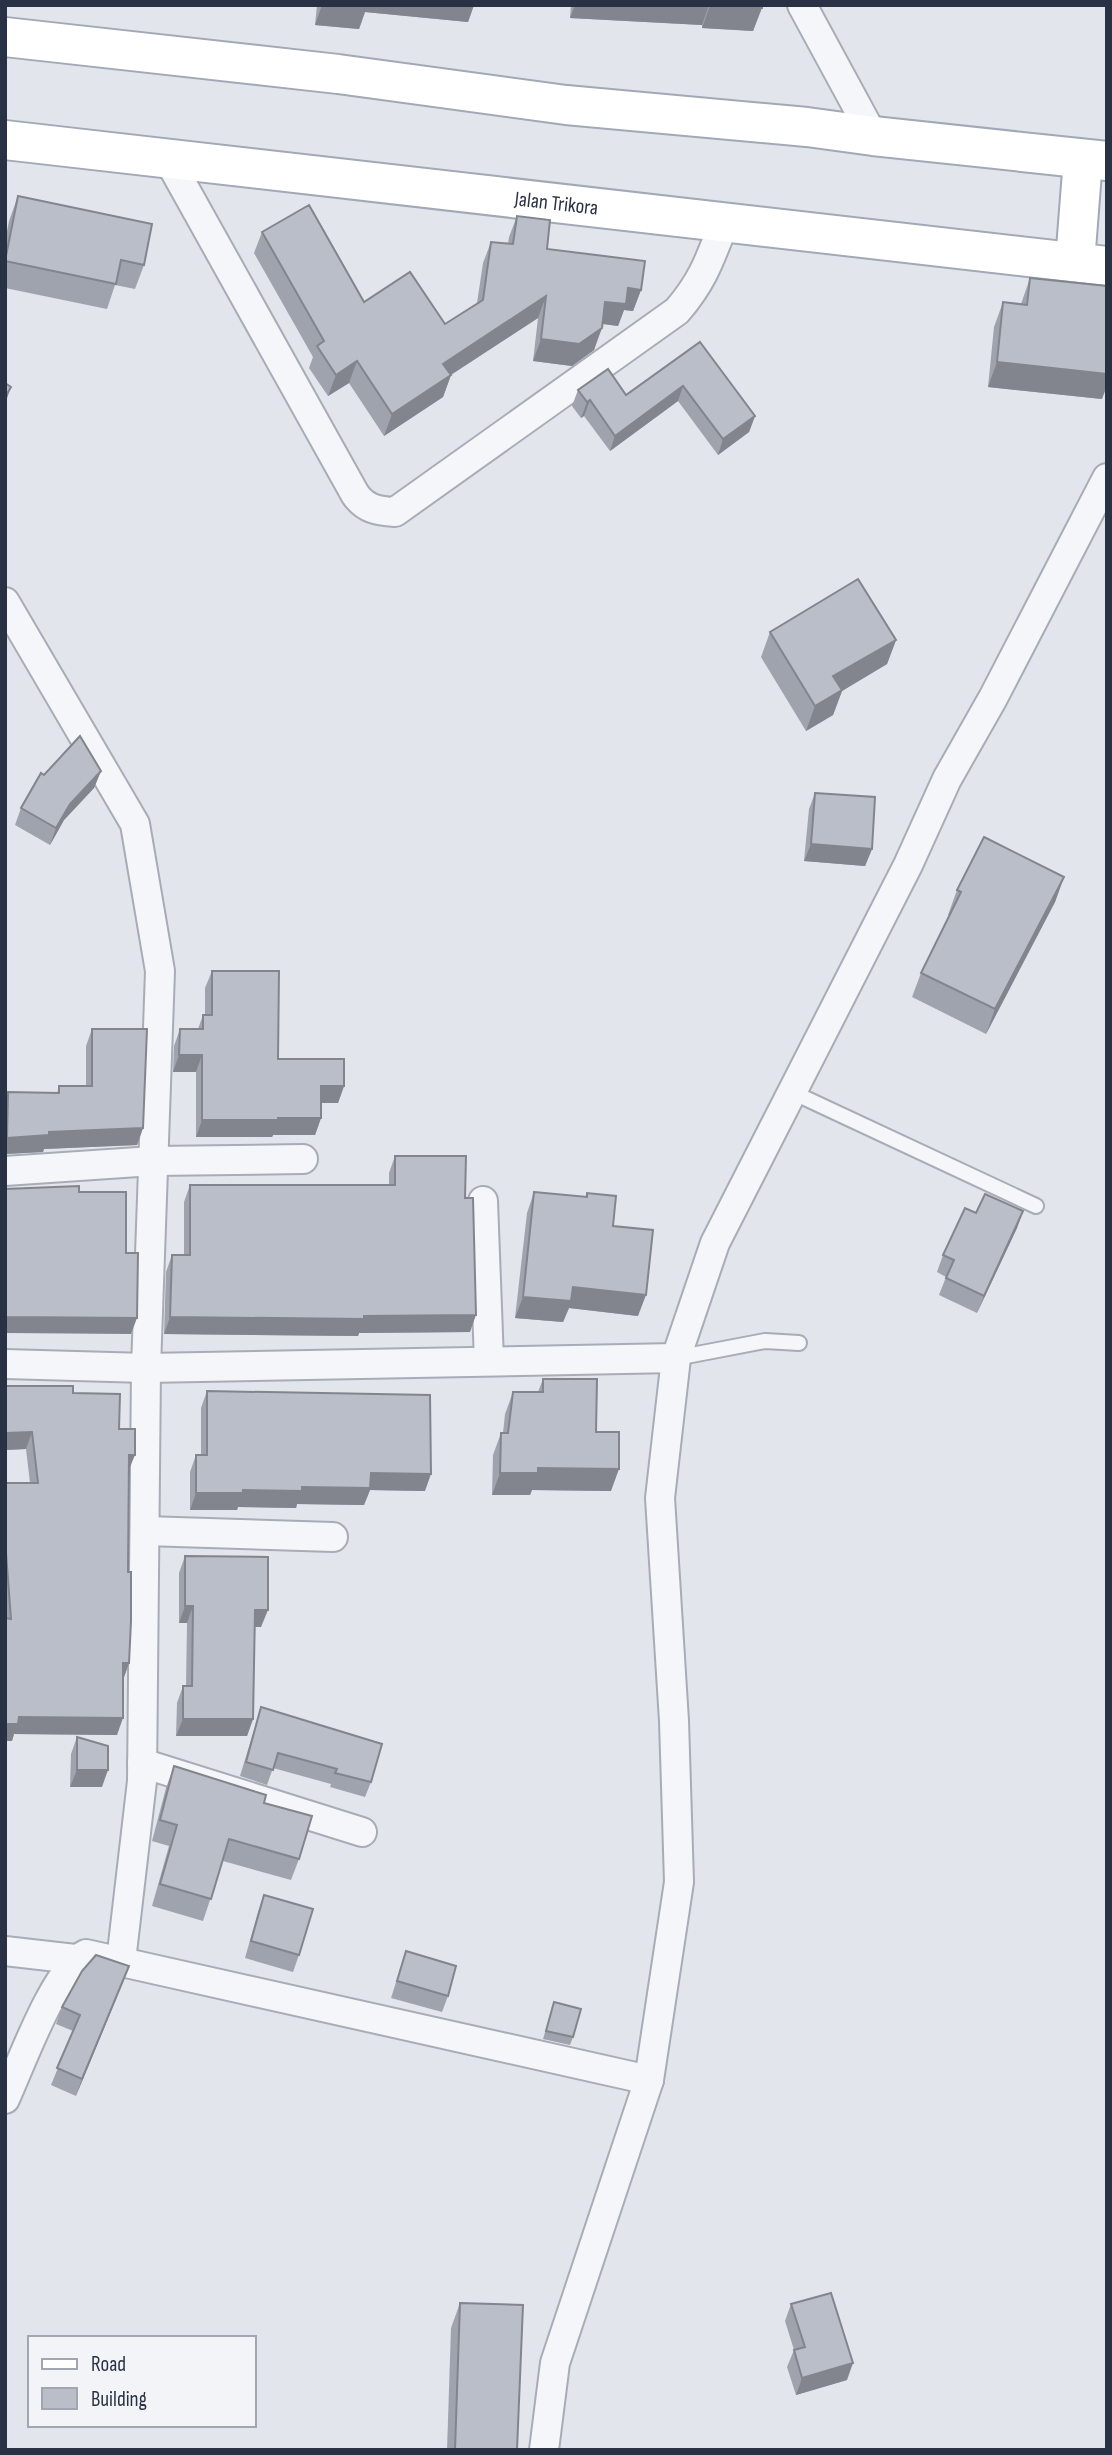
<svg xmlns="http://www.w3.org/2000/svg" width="1112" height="2455" viewBox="0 0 1112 2455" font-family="'Sofia Sans Condensed',sans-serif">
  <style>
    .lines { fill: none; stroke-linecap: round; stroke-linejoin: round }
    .service-casing { stroke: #a7acb6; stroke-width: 18 }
    .minor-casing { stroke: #a7acb6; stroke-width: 32 }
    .primary-casing { stroke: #a1a9b7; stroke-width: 42 }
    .service { stroke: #f5f6f9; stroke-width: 14 }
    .minor { stroke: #f5f6f9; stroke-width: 28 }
    .primary { stroke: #fff; stroke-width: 38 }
    .wall { fill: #9fa3ad }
    .shaded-wall { fill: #82858d }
    .building { fill: #b9bec9; stroke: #82858d; stroke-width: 2 }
    .labels { text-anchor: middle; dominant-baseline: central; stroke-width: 7; stroke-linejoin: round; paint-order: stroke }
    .street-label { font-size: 21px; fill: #293244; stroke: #f2f4f8 }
  </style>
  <rect width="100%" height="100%" fill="#e2e5eb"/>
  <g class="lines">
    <defs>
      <g id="service">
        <polyline points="792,1092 1036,1206"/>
        <polyline points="676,1358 765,1341 799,1343"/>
      </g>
      <g id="minor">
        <polyline points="802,5 873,136"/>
        <path d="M167,157L355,494C365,509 378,511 395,512L677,311C703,281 710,259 724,223"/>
        <polyline points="5,602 135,824 160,971 146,1368 142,1781 121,1961"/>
        <polyline points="5,1171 153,1161 303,1159"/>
        <polyline points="483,1201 489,1361"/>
        <polyline points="5,1364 146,1368 676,1358"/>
        <polyline points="145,1531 333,1537"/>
        <polyline points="142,1763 362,1832"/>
        <polyline points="5,1951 75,1959"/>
        <path d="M5,2099C21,2064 55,1969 86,1954L649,2080"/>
        <polyline points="544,2450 555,2363 649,2080 679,1882 674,1721 660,1498 676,1358 715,1243 908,865 947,779 993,698 1107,478"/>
      </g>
      <g id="primary">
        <polyline points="5,37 338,74 566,105 807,127 873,136 1107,161"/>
        <path id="s1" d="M5,140L1107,266"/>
        <polyline points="1075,262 1083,159"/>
      </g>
    </defs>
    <!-- service casing -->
    <use href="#service" class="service-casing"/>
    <!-- minor casing -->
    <use href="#minor" class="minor-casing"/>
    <!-- primary casing -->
    <use href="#primary" class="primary-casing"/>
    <!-- service -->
    <use href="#service" class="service"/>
    <!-- minor -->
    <use href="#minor" class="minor"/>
    <!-- primary -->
    <use href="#primary" class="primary"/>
  </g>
  <!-- wall -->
  <g class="wall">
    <polygon points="317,5 474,5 468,22 365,12 359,29 315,25"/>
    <polygon points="571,5 762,5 753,31 702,28 702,25 570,18"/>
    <polygon points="18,196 144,265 135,289 115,285 107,309 5,288 5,241 9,221"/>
    <polygon points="517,216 547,249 641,290 633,311 624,310 618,326 602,324 594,350 572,366 533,361 538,318 451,375 443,397 384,436 349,383 328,396 309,368 313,357 254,253 262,232 364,302 445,324 477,303 483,263 491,242 508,244 509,237"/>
    <polygon points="1030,278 1102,399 988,387 994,327 1003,302 1021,304"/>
    <polygon points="700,342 755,416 749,432 718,455 678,401 610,451 584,416 581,418 572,406 578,390 626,395"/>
    <polygon points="770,632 896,640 887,664 842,691 833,715 806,731 761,657"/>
    <polygon points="101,771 94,788 64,820 50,845 15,825 21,808 44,775"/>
    <polygon points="815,793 872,849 865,866 804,861 809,809"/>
    <polygon points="1064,877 1055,902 986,1034 912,997 921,973 950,916 948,915 957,890"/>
    <polygon points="212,971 278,1059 344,1086 338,1103 321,1103 321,1118 315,1135 273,1135 272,1137 196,1137 196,1072 173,1072 174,1046 180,1029 198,1029 203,1015 205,1015 205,988"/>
    <polygon points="92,1029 143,1128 137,1145 44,1149 43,1152 5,1154 5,1100 8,1092 57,1093 59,1086 86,1086 86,1046"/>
    <polygon points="395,1156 465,1198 470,1332 359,1333 358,1336 164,1334 166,1272 172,1255 184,1255 184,1202 190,1185 389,1185 389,1173"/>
    <polygon points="534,1192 585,1197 587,1193 613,1226 638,1316 569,1308 563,1322 515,1318 527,1213"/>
    <polygon points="1023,1211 1017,1228 977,1313 939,1295 946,1277 937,1272 943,1255 976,1213"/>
    <polygon points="543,1379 596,1432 611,1491 532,1490 530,1495 492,1495 493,1455 501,1433 503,1433 505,1414 513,1392 538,1392"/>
    <polygon points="5,1386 73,1393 119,1429 129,1470 128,1572 129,1663 123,1680 117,1735 14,1734 12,1741 5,1741 5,1483 30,1483 26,1449 5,1450"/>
    <polygon points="207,1391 425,1491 370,1490 364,1505 297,1504 296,1508 238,1507 237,1510 190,1510 190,1472 196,1455 201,1455 201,1408"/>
    <polygon points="185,1556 261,1627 254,1627 253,1719 247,1736 176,1736 177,1703 183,1686 186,1686 187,1623 179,1623 179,1573"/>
    <polygon points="261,1707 371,1782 365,1797 330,1787 331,1784 273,1768 267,1785 240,1776"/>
    <polygon points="77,1737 102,1787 70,1787 71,1754"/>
    <polygon points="174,1766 264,1803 299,1859 291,1880 223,1861 203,1921 152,1906 169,1846 152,1841 166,1788"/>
    <polygon points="264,1895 299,1955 293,1972 245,1958 258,1912"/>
    <polygon points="406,1951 448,1996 442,2012 391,1998"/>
    <polygon points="123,1982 76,2096 51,2085 73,2031 56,2024 62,2007"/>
    <polygon points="554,2002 573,2037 570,2045 543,2039"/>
    <polygon points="460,2303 517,2450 447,2450 451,2328"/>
    <polygon points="791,2304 847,2380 796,2395 787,2367 794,2350 785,2321"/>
  </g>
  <!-- shaded-wall -->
  <g class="shaded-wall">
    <polygon points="322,5 474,5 468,22 365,12 359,29 315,25"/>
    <polygon points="575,5 709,5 702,25 570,18"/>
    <polygon points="710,5 762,8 753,31 702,28"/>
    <polygon points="628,288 641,290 633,311 624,310 618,326 597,323 605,302"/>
    <polygon points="546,296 538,318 435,385 443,364"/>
    <polygon points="602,328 594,350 572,366 533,361 541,339"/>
    <polygon points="357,361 349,383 328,396 336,375"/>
    <polygon points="997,362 1107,374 1107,386 1102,399 988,387"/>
    <polygon points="451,375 443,397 384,436 392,414"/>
    <polygon points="683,386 678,401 610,451 615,436"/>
    <polygon points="11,387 5,404 5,397"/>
    <polygon points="590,400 584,416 581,418 587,402"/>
    <polygon points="755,416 749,432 718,455 723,439"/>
    <polygon points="896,640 887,664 842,691 833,715 806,731 815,706 833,676"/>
    <polygon points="101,771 94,788 64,820 50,845 56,828 70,804"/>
    <polygon points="811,844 872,849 865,866 804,861"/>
    <polygon points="1064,877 1055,902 986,1034 995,1009"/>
    <polygon points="179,1055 202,1055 196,1072 173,1072"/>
    <polygon points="321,1086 344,1086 338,1103 315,1103"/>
    <polygon points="278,1118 321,1118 315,1135 273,1135 272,1137 196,1137 202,1120"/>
    <polygon points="143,1128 137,1145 44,1149 43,1152 5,1154 5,1142 7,1138 49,1132"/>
    <polygon points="1023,1211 1017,1228 977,1313 984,1296"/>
    <polygon points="573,1287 646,1295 638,1316 569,1308 563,1322 515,1318 523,1297"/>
    <polygon points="476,1315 470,1332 359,1333 358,1336 164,1334 170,1317"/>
    <polygon points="5,1317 137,1318 131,1334 5,1333"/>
    <polygon points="32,1432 26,1449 5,1450 5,1433"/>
    <polygon points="129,1455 135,1455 128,1472"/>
    <polygon points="538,1468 619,1469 611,1491 532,1490 530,1495 492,1495 500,1473"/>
    <polygon points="371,1473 431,1474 425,1491 370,1490 364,1505 297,1504 296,1508 238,1507 237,1510 190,1510 196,1493 302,1487"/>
    <polygon points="185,1606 193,1606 187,1623 179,1623"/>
    <polygon points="255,1610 268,1610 261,1627 248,1627"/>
    <polygon points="123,1663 129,1663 123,1680"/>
    <polygon points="19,1717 123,1718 117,1735 14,1734 12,1741 5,1741 5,1724"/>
    <polygon points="183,1719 253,1719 247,1736 176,1736"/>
    <polygon points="77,1770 108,1770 102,1787 70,1787"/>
    <polygon points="129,1966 123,1982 76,2096 82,2079"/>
    <polygon points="853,2363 847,2380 796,2395 802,2378"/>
  </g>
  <!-- building -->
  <g class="building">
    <polygon points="334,5 367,5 366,8"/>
    <polygon points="710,5 762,5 762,8"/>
    <polygon points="18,196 152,224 144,265 121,260 116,284 5,261"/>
    <polygon points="309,205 364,302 410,272 445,324 483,300 491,242 513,244 517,216 550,220 547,249 645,261 641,290 628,288 626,304 605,302 602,328 579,344 541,339 546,296 443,364 451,375 392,414 357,361 336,375 317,346 324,341 262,232"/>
    <polygon points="1030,278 1107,286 1107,374 997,362 1003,302 1027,305"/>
    <polygon points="700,342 755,416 723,439 683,386 615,436 590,400 587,402 578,390 608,369 626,395"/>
    <polygon points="5,383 11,387 5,397"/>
    <polygon points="858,579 896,640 833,676 842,690 815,706 770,632"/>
    <polygon points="80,736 101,771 70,804 56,828 21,808 41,773 44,775"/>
    <polygon points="815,793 875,797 872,849 811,844"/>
    <polygon points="984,837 1064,877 995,1009 921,973 961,892 957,890"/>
    <polygon points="212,971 279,971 278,1059 344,1059 344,1086 321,1086 321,1118 278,1118 278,1120 202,1120 202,1055 179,1055 180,1029 203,1029 203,1015 212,1015"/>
    <polygon points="92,1029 147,1029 143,1128 49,1132 49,1135 7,1138 8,1092 59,1093 59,1086 92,1086"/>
    <polygon points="395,1156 466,1156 465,1198 473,1198 476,1315 364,1316 364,1319 170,1317 172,1255 190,1255 190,1185 395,1185"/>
    <polygon points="79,1186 79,1192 126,1192 126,1253 138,1253 137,1318 5,1317 5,1189"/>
    <polygon points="534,1192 587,1197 587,1193 616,1196 613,1226 653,1230 646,1295 573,1287 571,1301 523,1297"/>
    <polygon points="985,1194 1023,1211 984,1296 946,1278 954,1260 943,1255 965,1208 976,1213"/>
    <polygon points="543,1379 597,1379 596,1432 619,1432 619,1469 538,1468 538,1473 500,1473 501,1433 508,1433 513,1392 543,1392"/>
    <polygon points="5,1386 73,1386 73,1393 120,1394 119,1429 135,1429 135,1455 129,1455 128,1572 131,1572 131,1621 129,1663 123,1663 123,1718 19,1717 18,1724 5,1724 5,1618 11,1619 6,1553 5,1553 5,1483 38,1483 32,1432 5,1433"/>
    <polygon points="207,1391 430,1395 431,1474 371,1473 370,1488 302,1487 302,1491 243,1490 243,1493 196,1493 196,1455 207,1455"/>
    <polygon points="185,1556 268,1557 268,1610 255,1610 253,1719 183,1719 183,1686 192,1686 193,1606 185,1606"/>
    <polygon points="261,1707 382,1744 371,1782 335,1773 337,1769 278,1753 273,1770 246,1762"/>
    <polygon points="77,1737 108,1746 108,1770 77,1770"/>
    <polygon points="174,1766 266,1795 264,1803 312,1816 299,1859 229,1839 211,1899 160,1884 177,1825 160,1820"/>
    <polygon points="264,1895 313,1909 299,1955 251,1941"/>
    <polygon points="406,1951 456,1966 448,1996 397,1981"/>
    <polygon points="96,1955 129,1966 82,2079 57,2068 80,2015 62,2007 82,1971"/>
    <polygon points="554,2002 581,2009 573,2037 546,2031"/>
    <polygon points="831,2293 853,2363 802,2378 794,2350 805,2347 791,2304"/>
    <polygon points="460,2303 523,2305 517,2450 455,2450"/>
  </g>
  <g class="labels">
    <!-- street labels -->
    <g class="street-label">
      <text stroke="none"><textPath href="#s1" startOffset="555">Jalan Trikora</textPath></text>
    </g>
  </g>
  <!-- border -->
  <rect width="1112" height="2455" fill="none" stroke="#293244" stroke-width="14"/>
  <!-- legend -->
  <rect x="28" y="2336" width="228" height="91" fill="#f2f4f8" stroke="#a2a6b0" stroke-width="2"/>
  <rect x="42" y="2359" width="35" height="10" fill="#ffffff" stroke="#a2a6b0" stroke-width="2"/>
  <text x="91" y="2371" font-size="21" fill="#293244">Road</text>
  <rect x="42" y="2388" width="35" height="21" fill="#b9bec9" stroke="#a2a6b0" stroke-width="2"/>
  <text x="91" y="2406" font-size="21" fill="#293244">Building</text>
</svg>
